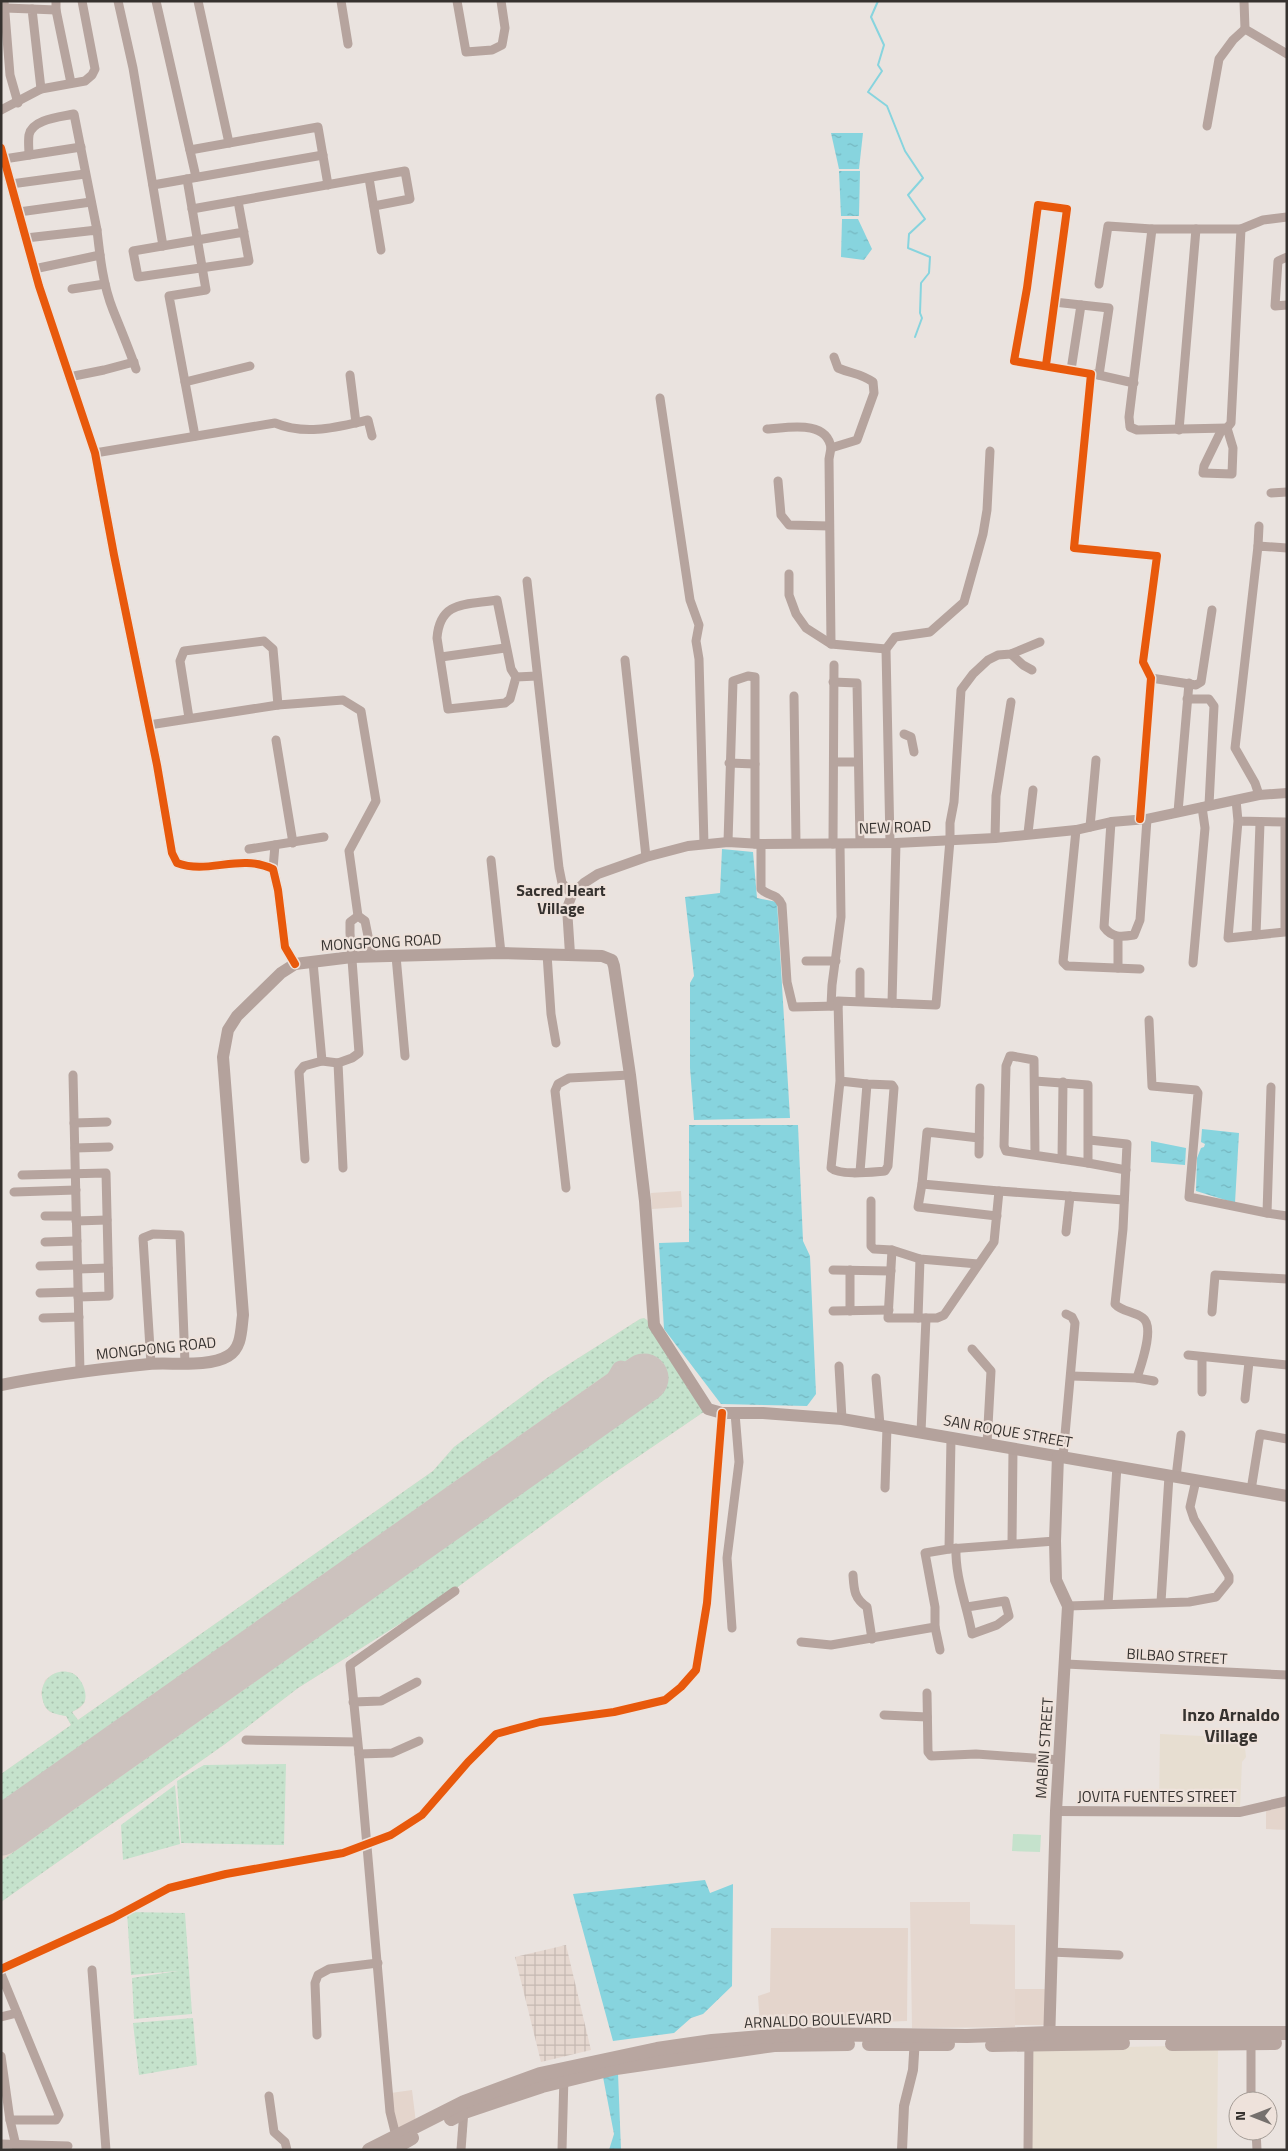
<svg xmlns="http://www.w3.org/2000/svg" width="1288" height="2151" viewBox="0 0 1288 2151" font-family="'Titillium Web',sans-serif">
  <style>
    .commercial { fill: #e4d5cc }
    .industrial { fill: url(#industrial-grid) }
    .education { fill: #e7ded1 }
    .built { fill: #e5d7cf }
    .green { fill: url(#green-dots) }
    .pitch { fill: #c5e2cc }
    .water { fill: url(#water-ripples) }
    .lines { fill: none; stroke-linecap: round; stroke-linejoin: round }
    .stream { stroke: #87d4de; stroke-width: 2 }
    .taxiway { stroke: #ccc2be; stroke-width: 19 }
    .runway { stroke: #ccc2be; stroke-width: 49 }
    .minor { stroke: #b6a49e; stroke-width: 9 }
    .tertiary { stroke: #b6a49e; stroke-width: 10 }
    .secondary { stroke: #b4a29c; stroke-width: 12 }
    .trunk { stroke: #b8a6a0; stroke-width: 14 }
    .cycleway-casing { stroke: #eee2db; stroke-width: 11 }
    .cycleway { stroke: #e8590c; stroke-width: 8 }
    .labels { text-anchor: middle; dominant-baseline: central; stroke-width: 4.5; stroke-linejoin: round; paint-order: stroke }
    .street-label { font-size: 15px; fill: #36322f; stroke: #eee2db }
    .neighbourhood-label { font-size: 16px; font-weight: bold; fill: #36322f; stroke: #eee2db }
    .quarter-label { font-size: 18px; font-weight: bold; fill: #36322f; stroke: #eee2db }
  </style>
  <defs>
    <pattern id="industrial-grid" width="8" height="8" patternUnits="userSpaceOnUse" patternTransform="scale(1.25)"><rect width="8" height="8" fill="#e5d7cf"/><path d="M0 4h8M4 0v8" fill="none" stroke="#c5b9b2"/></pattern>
    <pattern id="green-dots" width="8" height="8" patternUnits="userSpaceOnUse" patternTransform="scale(1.25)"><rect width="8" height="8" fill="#c5e2cc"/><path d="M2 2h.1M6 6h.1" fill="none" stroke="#aac2b0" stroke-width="1.8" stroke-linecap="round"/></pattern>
    <pattern id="water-ripples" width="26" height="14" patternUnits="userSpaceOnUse" patternTransform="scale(1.25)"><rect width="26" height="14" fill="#87d4de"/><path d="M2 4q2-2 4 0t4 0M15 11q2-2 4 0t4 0" fill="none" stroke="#75b6bf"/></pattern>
  </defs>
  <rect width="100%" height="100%" fill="#eae3df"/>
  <!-- commercial -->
  <g class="commercial">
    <polygon points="681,1191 682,1207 652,1209 651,1193"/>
    <polygon points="1287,1806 1287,1830 1266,1829 1266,1811"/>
    <polygon points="771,1928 908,1928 907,2021 760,2026 758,1996 770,1992"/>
    <rect x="1015" y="1989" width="32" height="36"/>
    <polygon points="412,2090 416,2123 397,2132 391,2093"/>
  </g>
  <!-- industrial -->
  <polygon class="industrial" points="566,1945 591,2050 541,2062 515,1957"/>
  <!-- education -->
  <g class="education">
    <polygon points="1160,1734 1244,1738 1246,1757 1242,1762 1240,1808 1159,1806"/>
    <polygon points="1218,2045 1217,2150 1031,2150 1033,2049"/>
  </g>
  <!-- built -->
  <g class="built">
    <polygon points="644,1318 647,1320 705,1411 604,1480 455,1589 298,1688 225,1744 1,1902 1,1774 71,1725 66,1716 50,1712 45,1707 41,1693 45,1680 53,1674 62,1672 70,1672 77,1676 85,1694 85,1702 80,1708 72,1712 78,1720 433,1471 454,1447 547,1378 640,1319"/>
    <polygon points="910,1902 970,1902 970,1924 1015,1925 1015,2027 912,2028"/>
  </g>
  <!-- green -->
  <g class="green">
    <path d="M644,1318L647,1320L705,1411L604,1480L455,1589L298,1688L225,1744L1,1902V1861L658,1397L630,1358L1,1802V1774L71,1725L66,1716C55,1714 46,1713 43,1701C37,1683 54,1666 72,1673C81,1677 89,1693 84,1703C81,1707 76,1710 72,1712L78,1720L433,1471L454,1447L547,1378L640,1319Z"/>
    <polygon points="286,1764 284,1845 181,1843 177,1781 204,1765"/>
    <polygon points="175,1785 180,1844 123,1860 121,1825"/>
    <polygon points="127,1912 185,1913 192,2014 134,2019 132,1978 178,1971 131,1975"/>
    <polygon points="193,2018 197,2065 139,2075 133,2023"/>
  </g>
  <!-- pitch -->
  <polygon class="pitch" points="1013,1834 1041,1835 1040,1852 1012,1851"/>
  <!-- water -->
  <g class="water">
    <polygon points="831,133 863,133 859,169 839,169"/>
    <polygon points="839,171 860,171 859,216 841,216"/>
    <polygon points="842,219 858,219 872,249 864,260 841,257"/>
    <polygon points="722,849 753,852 757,898 777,902 790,1118 694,1120 690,1068 690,983 694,976 685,897 720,893"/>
    <polygon points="689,1125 798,1125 803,1241 810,1256 816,1394 807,1406 721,1404 664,1329 659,1243 689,1242"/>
    <polygon points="1202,1129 1239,1133 1235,1203 1196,1191 1197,1158 1201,1148 1204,1147 1205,1144 1201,1142"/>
    <polygon points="1151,1141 1186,1148 1185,1165 1151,1162"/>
    <polygon points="705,1880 710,1893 733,1884 732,1986 703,2014 691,2018 674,2033 613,2041 573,1894"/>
    <polygon points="618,2073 621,2150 609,2150 614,2134 603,2077"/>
  </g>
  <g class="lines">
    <!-- stream -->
    <polyline class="stream" points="878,1 871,17 884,45 878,65 882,71 868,92 887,106 905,151 923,178 908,195 925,219 909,234 908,248 930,257 929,273 921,283 920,313 922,318 915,337"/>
    <!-- taxiway -->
    <path class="taxiway" d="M597,1411L621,1370C637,1375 637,1392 627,1403"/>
    <!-- runway -->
    <polyline class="runway" points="1,1831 644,1378"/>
    <!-- minor -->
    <g class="minor">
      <polyline points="4,1 10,75 18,103"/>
      <polyline points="56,1 56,10 71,83"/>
      <polyline points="118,1 133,68 163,246"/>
      <polyline points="156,1 196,177"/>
      <polyline points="198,1 229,143"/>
      <polyline points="341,1 348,44"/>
      <polyline points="457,1 466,52 492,50 502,45 505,28 501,1"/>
      <polyline points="1244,1 1245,29 1287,54"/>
      <polyline points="5,8 32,9 41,89"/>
      <polyline points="32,9 56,10"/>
      <polyline points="1,110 41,89 85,81 92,75 95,69 82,1"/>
      <polyline points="1207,126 1219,59 1233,40 1245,29"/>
      <polyline points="190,150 318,127 328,185"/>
      <path d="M29,155C29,149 28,142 29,135C32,119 61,117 74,114L97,230"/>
      <polyline points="4,159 81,147"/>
      <polyline points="369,178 381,250"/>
      <polyline points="187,179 206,290 169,296 195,436"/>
      <polyline points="11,184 85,174"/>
      <polyline points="153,185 323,155"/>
      <polyline points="238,201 249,261 138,277 133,251 244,232"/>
      <polyline points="192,209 405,171 410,199 374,206"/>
      <polyline points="19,212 91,202"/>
      <path d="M26,238L97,230C100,257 103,285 113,310C121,330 129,349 136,369"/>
      <polyline points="1287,257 1278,261 1275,306 1287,305"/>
      <polyline points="34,269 100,255"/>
      <polyline points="1099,284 1108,226 1152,229"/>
      <polyline points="72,289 105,284"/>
      <polyline points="1054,302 1109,308 1099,375"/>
      <polyline points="1046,365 1067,209 1038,205 1027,288 1014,361 1091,374 1074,548 1157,556 1143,662 1151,678 1140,819"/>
      <polyline points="1071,370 1081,305"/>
      <polyline points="1094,374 1134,383"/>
      <polyline points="350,375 356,423"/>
      <polyline points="69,377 104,370 134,362"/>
      <polyline points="185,382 250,366"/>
      <polyline points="660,398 690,600 699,625 696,641 699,659 704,844"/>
      <polyline points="1227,428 1137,430 1130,427 1129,417 1152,229 1241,229 1263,220 1287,217"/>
      <path d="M767,429C787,428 827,419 831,448"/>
      <polyline points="1222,429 1204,466 1203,473 1232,474 1233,448 1227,428 1231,423 1241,229"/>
      <polyline points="1179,430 1196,229"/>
      <path d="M95,453L275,423C306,436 337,427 368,420L372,436"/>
      <polyline points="778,481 781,515 789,525 829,526"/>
      <polyline points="1271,493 1287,492"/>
      <polyline points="1258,546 1259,526"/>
      <polyline points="789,574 789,595 796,614 806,628 831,644 886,649"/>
      <polyline points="527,581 559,868 562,883 572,895"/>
      <path d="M831,644L829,459L831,448L857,440L874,393L873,382C860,373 852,374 838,368L834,357"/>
      <polyline points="1011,654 1023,665 1032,670"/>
      <polyline points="441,657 505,648"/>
      <polyline points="625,660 646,857"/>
      <path d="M516,677L510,699L505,703L448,709L437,638C440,600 467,605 497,600L511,669L516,677L537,676"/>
      <polyline points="1151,678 1196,685 1201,682 1212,610"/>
      <polyline points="833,682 857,683 860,843"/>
      <polyline points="794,696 796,843"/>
      <polyline points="1187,699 1209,699 1214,706 1209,805"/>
      <polyline points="189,718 180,661 184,651 264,641 273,649 278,705"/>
      <polyline points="149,725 278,705 343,700 361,711 376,801 349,851 358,916"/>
      <polyline points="904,734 911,737 914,752"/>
      <polyline points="276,740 293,843"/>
      <polyline points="834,762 858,762"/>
      <polyline points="729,763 755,764"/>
      <polyline points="1259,795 1255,783 1235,748 1258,546 1287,548"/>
      <polyline points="1236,800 1238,821 1228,938 1285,932 1285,822 1238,821"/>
      <polyline points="1178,812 1189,683"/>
      <path d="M1111,822L1104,927C1112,938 1121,937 1134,935L1140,920L1147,819"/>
      <polyline points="1090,827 1096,760"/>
      <polyline points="1076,830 1063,962 1067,966 1140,969"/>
      <polyline points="1028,833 1033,790"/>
      <polyline points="995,838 996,796 1011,702"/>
      <polyline points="728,842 733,681 748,676 755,677 755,844"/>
      <polyline points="890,843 886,649 895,637 930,632 964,602 983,534 987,510 990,451"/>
      <path d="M761,844V889C769,897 776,892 782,905L787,982L793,1007L838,1006"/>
      <polyline points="833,844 834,665"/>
      <polyline points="249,849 324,837"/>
      <polyline points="491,860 501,953"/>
      <polyline points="273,869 275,845"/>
      <polyline points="1256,935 1260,823"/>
      <polyline points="1118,937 1118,968"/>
      <polyline points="547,954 551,1014 556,1043"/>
      <polyline points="396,956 405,1056"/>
      <polyline points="806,961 836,961"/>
      <polyline points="313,962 322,1061 338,1063"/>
      <polyline points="1193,963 1205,828 1202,807"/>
      <polyline points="860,1001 860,972"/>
      <polyline points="892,1003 896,843"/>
      <polyline points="831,1006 832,985 841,917 840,844"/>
      <polyline points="1149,1020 1152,1086 1196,1090 1198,1093 1189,1197 1267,1213 1287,1216"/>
      <polyline points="73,1075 80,1372"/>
      <path d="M840,1081L867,1084L892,1085L894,1088L888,1166L885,1171C872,1172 840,1176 831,1168L840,1081L838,1001L936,1005L950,840V823L954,802L961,690L973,674L988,660L998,655L1011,654L1040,642"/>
      <polyline points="1035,1081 1088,1085 1088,1163 1126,1170"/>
      <polyline points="74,1123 107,1122"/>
      <polyline points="979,1138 927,1132 922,1184 918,1207 997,1216"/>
      <path d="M1089,1140L1127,1144L1123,1229L1115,1304C1122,1312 1134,1311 1143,1318C1155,1327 1141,1365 1137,1378"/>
      <polyline points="75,1148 109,1147"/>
      <polyline points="979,1154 980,1088"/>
      <polyline points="1035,1155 1034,1060 1012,1056 1010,1056 1006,1066 1004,1146 1006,1151 1088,1163"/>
      <polyline points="305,1159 299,1072 304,1066 322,1061"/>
      <polyline points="1062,1159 1063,1082"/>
      <polyline points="343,1168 338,1063 352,1058 359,1053 350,933 350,922 358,916 365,921 372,956"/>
      <polyline points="860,1172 867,1084"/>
      <polyline points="22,1175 106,1173 109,1296 78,1297"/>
      <polyline points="922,1184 999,1191 1124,1200"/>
      <polyline points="566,1188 555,1091 558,1084 569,1078 630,1075"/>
      <polyline points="14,1192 76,1190"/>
      <polyline points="871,1201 871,1246 874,1249 892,1250 920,1259 978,1264"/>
      <polyline points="1267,1213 1271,1087"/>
      <polyline points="45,1216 76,1216"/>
      <polyline points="76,1221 107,1220"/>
      <polyline points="1066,1232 1070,1196"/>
      <polyline points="45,1242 77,1241"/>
      <polyline points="892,1250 888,1318 937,1318 944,1315 994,1242 999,1191"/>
      <polyline points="40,1266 78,1265"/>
      <polyline points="78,1269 108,1268"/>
      <polyline points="833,1270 891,1271"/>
      <polyline points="40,1293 78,1292"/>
      <polyline points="833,1311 889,1310"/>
      <polyline points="850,1311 850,1270"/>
      <polyline points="1212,1312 1215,1275 1287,1279"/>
      <polyline points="43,1318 79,1317"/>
      <polyline points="918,1318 920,1259"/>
      <polyline points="972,1349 991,1371 987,1444"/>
      <polyline points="1188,1355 1287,1365"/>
      <polyline points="1202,1357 1202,1392"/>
      <polyline points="151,1364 143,1238 153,1234 180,1235 185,1363"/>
      <polyline points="839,1366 842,1419"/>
      <polyline points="1071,1376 1137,1378 1154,1381"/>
      <polyline points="876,1378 880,1425"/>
      <polyline points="1245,1399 1249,1362"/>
      <polyline points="921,1432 926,1318"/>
      <polyline points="1063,1457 1075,1323 1072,1317 1066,1314"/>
      <polyline points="1176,1477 1181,1435"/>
      <polyline points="885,1488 887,1427"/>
      <polyline points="1251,1490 1260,1434 1287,1439"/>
      <polyline points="1012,1543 1013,1449"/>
      <path d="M956,1548C955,1578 967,1605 972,1634L997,1625L1009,1616L1005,1601L967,1607"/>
      <polyline points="949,1549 951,1438"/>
      <path d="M853,1575C854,1590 854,1598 867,1607L872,1639"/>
      <polyline points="1161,1602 1169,1476"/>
      <polyline points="1108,1604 1117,1466"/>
      <polyline points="1068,1606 1189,1602 1216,1597 1229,1581 1229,1576 1194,1519 1190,1507 1196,1480"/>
      <polyline points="935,1627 940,1650"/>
      <polyline points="732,1628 727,1558 739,1462 735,1413"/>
      <polyline points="801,1642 831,1645 935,1627 935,1607 925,1553 949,1549 1055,1541"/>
      <polyline points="1066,1664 1287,1675"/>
      <polyline points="927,1693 928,1752 931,1756 976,1754 1060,1760"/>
      <polyline points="353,1702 381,1701 417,1682"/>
      <polyline points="884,1715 927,1717"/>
      <polyline points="246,1740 357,1742"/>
      <polyline points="359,1754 392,1753 419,1741"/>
      <polyline points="1051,1952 1119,1955"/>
      <polyline points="1,1969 113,1918 169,1888 226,1874 343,1853 391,1835 422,1815 468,1762 496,1734 540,1722 614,1712 665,1700 681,1687 696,1670 707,1603 722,1413"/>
      <polyline points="92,1970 106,2150"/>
      <polyline points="1,1974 59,2115 56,2120 10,2120"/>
      <polyline points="1,2017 17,2013"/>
      <polyline points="317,2035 315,1983 318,1975 329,1969 378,1963"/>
      <polyline points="1251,2039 1251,2093 1253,2101"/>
      <polyline points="1,2056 10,2120 17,2150"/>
      <polyline points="269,2096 274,2132 285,2142 287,2150"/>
      <polyline points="1256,2131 1257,2150"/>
      <polyline points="397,2140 390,2112 359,1754 350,1665 455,1591"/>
      <polyline points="1,2144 68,2146"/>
      <polyline points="461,2150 464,2110"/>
      <polyline points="562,2150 564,2076"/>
      <polyline points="1028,2150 1029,2040"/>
    </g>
    <!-- tertiary -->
    <g class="tertiary">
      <path d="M1,148L39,286L95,453L114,555L157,765L172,853L177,863C209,875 239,853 273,869L278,890L285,947L295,964"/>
      <polyline points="570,954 567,908 572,895 584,883 598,874 646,857 688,846 728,842 761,844 896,843 995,838 1076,830 1111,822 1147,819 1259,795 1287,793"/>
      <polyline points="1056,1811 1240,1812 1287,1801"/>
      <polyline points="902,2150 904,2106 913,2070 915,2038"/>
    </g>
    <!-- secondary -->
    <g class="secondary">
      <path d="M1,1385C50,1375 99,1369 149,1364C171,1362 208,1368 228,1356C242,1348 241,1330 243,1315L223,1057L228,1030L237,1016L281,973L295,964L352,957L501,953L602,956L612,960L614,966L630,1075L645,1201L654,1325L708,1409L722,1413H763L842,1419L1287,1496"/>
      <polyline points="1049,2043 1056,1811 1068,1606 1056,1580 1055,1541 1058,1456"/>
    </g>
    <!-- trunk -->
    <g class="trunk">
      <polyline points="869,2044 948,2044"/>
      <polyline points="1172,2044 1275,2043"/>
      <polyline points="992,2045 1123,2043"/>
      <polyline points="451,2119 464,2112 542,2086 616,2068 774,2045 848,2044"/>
      <polyline points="369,2150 464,2102 540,2074 657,2049 712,2041 799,2034 967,2036 1050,2033 1287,2033"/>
      <polyline points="391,2150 412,2138"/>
    </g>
    <defs>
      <g id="cycleway">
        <path d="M1,148L39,286L95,453L114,555L157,765L172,853L177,863C209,875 239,853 273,869L278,890L285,947L295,964"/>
        <polyline points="1046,365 1067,209 1038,205 1027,288 1014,361 1091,374 1074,548 1157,556 1143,662 1151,678 1140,819"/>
        <polyline points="1,1969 113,1918 169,1888 226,1874 343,1853 391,1835 422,1815 468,1762 496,1734 540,1722 614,1712 665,1700 681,1687 696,1670 707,1603 722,1413"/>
      </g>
    </defs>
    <!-- cycleway casing -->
    <use href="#cycleway" class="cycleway-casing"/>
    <!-- cycleway -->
    <use href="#cycleway" class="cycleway"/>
  </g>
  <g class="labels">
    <!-- street labels -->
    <g class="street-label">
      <text transform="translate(895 827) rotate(-2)">NEW ROAD</text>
      <text transform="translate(381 942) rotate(-3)">MONGPONG ROAD</text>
      <text transform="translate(156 1348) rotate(-6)">MONGPONG ROAD</text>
      <text transform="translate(1008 1431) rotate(10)">SAN ROQUE STREET</text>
      <text transform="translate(1177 1656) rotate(3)">BILBAO STREET</text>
      <text transform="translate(1044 1748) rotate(-86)">MABINI STREET</text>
      <text x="1157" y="1796">JOVITA FUENTES STREET</text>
      <text transform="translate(818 2020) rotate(-2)">ARNALDO BOULEVARD</text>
    </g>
    <!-- neighbourhood labels -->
    <g class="neighbourhood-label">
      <text x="561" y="890">Sacred Heart<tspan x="561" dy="18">Village</tspan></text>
    </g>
    <!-- quarter labels -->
    <g class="quarter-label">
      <text x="1231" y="1714">Inzo Arnaldo<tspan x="1231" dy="21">Village</tspan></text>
    </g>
  </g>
  <!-- border -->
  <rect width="1288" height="2151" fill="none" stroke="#36322f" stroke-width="5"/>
  <!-- north arrow -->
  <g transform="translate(1253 2116) rotate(270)"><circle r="24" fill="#eee2db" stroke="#a49c96"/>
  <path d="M0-4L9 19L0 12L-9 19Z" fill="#75706d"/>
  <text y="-8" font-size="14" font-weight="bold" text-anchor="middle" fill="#36322f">N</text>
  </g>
</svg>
